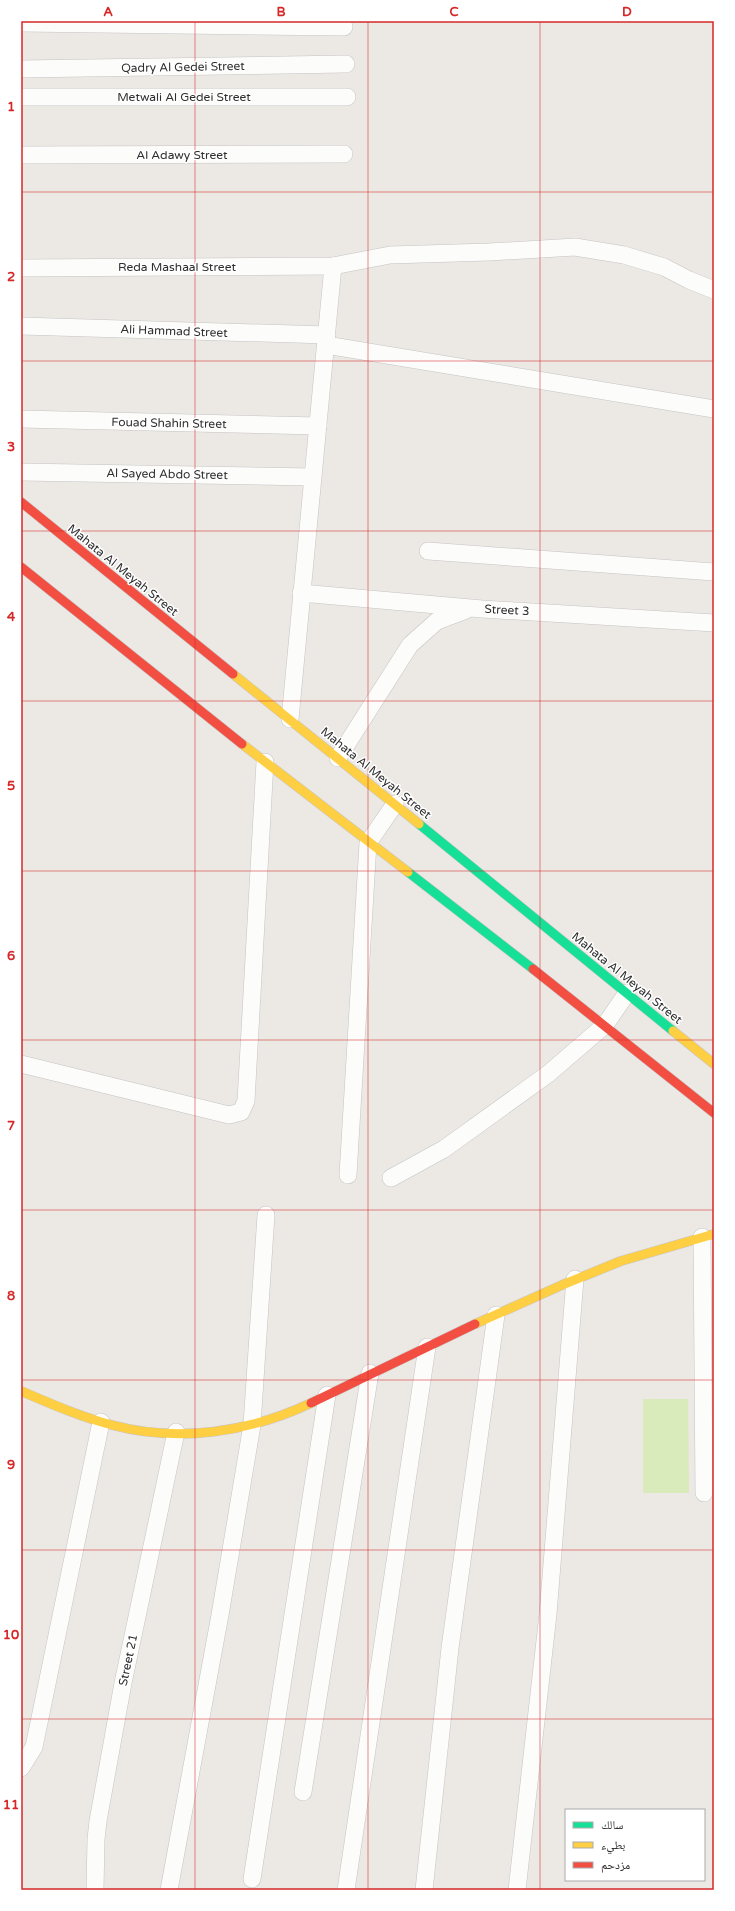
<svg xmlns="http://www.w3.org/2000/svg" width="735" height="1911" viewBox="0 0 735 1911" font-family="'Varela Round','Noto Naskh Arabic',sans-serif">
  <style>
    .pitch { fill: #d9eabb }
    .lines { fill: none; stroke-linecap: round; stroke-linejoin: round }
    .street-casing { stroke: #c5c4c5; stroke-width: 18 }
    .fast-casing { stroke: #c5c4c5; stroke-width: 10 }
    .slow-casing { stroke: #c5c4c5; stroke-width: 10 }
    .jam-casing { stroke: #c5c4c5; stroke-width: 10 }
    .street { stroke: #fcfcfb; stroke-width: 17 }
    .fast { stroke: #16e098; stroke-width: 9 }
    .slow { stroke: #ffcf43; stroke-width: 9 }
    .jam { stroke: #f24e42; stroke-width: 9 }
    .grid { fill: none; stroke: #d62828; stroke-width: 1; stroke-opacity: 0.55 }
    .labels { text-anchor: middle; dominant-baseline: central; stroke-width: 3; stroke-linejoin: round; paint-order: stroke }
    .street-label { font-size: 12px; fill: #2e2e2e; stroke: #fff }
    .neatline { fill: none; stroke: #d62828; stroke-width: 1.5 }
    .grid-label { font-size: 13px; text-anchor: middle; font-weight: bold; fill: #d62828 }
  </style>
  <rect width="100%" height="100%" fill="#ece8e4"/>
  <!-- pitch -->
  <polygon class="pitch" points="643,1399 688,1399 689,1493 643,1493"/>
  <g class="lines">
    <defs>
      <g id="street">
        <polyline points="21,23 344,27"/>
        <polyline points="21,69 346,64"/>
        <polyline points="21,97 347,97"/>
        <polyline points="21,155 344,154"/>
        <polyline points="21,268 333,266 390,255 489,252 575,247 624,255 664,267 689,280 714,290"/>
        <polyline points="21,326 327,335"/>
        <polyline points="326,345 714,409"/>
        <polyline points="21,419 318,426"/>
        <polyline points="21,472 312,477"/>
        <polyline points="428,551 714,572"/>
        <polyline points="301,593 482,609 714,623"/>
        <polyline points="290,719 333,266"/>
        <polyline points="338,758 410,645 437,621 466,610"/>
        <polyline points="21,1064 229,1115 241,1112 246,1101 265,762"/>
        <polyline points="348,1175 368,843 395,804"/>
        <polyline points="391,1178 444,1149 548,1074 605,1025 627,993"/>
        <polyline points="702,1237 704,1493"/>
        <polyline points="21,1768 34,1747 101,1422"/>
        <polyline points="303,1792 370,1373"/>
        <polyline points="252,1879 327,1395"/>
        <polyline points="95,1890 96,1839 98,1821 123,1683 176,1432"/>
        <polyline points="169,1890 220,1615 252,1425 266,1215"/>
        <polyline points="346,1890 427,1347"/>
        <polyline points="424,1890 450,1648 496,1315"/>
        <polyline points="517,1890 548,1614 575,1279"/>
      </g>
      <g id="fast">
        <polyline points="419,824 673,1031"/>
        <polyline points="408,872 533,969"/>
      </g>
      <g id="slow">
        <polyline points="233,674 419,824"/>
        <polyline points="242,744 408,872"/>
        <polyline points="673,1031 714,1064"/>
        <polyline points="475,1324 562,1285 621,1261 714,1234"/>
        <path d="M21,1391C51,1404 81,1417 112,1425C179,1443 250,1432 311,1403"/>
      </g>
      <g id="jam">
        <polyline points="21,502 233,674"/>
        <polyline points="21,567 242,744"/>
        <polyline points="533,969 714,1113"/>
        <polyline points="311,1403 475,1324"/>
      </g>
    </defs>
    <!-- street casing -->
    <use href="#street" class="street-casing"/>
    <!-- fast casing -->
    <use href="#fast" class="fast-casing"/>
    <!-- slow casing -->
    <use href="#slow" class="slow-casing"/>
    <!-- jam casing -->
    <use href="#jam" class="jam-casing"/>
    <!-- street -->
    <use href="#street" class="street"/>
    <!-- fast -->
    <use href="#fast" class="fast"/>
    <!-- slow -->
    <use href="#slow" class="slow"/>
    <!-- jam -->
    <use href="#jam" class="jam"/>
  </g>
  <!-- grid -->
  <path class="grid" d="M195,21V1890M368,21V1890M540,21V1890M21,192H714M21,361H714M21,531H714M21,701H714M21,871H714M21,1040H714M21,1210H714M21,1380H714M21,1550H714M21,1719H714"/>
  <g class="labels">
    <!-- street labels -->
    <g class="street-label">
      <text transform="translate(183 67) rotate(-1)">Qadry Al Gedei Street</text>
      <text x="184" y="97">Metwali Al Gedei Street</text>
      <text x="182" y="155">Al Adawy Street</text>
      <text x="177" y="267">Reda Mashaal Street</text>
      <text transform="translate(174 331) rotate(2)">Ali Hammad Street</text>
      <text transform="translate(169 423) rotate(1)">Fouad Shahin Street</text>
      <text transform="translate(167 474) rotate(1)">Al Sayed Abdo Street</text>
      <text transform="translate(123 570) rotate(39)">Mahata Al Meyah Street</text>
      <text transform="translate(507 610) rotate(3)">Street 3</text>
      <text transform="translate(376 773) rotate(39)">Mahata Al Meyah Street</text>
      <text transform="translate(627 978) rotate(39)">Mahata Al Meyah Street</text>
      <text transform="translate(128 1660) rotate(-78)">Street 21</text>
    </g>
  </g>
  <!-- border -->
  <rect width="735" height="1911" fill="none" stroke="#ffffff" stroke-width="44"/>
  <!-- legend -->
  <rect x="565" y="1809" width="140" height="72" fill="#ffffff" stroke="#ababab"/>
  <rect x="573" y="1822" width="20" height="6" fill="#16e098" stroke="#ababab"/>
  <text x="601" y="1829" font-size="12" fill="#2e2e2e">سالك</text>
  <rect x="573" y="1842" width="20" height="6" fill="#ffcf43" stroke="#ababab"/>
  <text x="601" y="1849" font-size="12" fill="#2e2e2e">بطيء</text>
  <rect x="573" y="1862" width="20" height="6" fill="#f24e42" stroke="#ababab"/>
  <text x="601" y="1869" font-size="12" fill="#2e2e2e">مزدحم</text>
  <rect x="22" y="22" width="691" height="1867" class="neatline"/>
  <g class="grid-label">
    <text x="108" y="16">A</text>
    <text x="281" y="16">B</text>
    <text x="454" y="16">C</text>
    <text x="627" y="16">D</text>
    <text x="11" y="111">1</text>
    <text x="11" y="281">2</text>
    <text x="11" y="451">3</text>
    <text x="11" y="621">4</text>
    <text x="11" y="790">5</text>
    <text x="11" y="960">6</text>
    <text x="11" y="1130">7</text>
    <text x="11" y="1300">8</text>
    <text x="11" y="1469">9</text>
    <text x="11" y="1639">10</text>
    <text x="11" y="1809">11</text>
  </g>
</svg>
